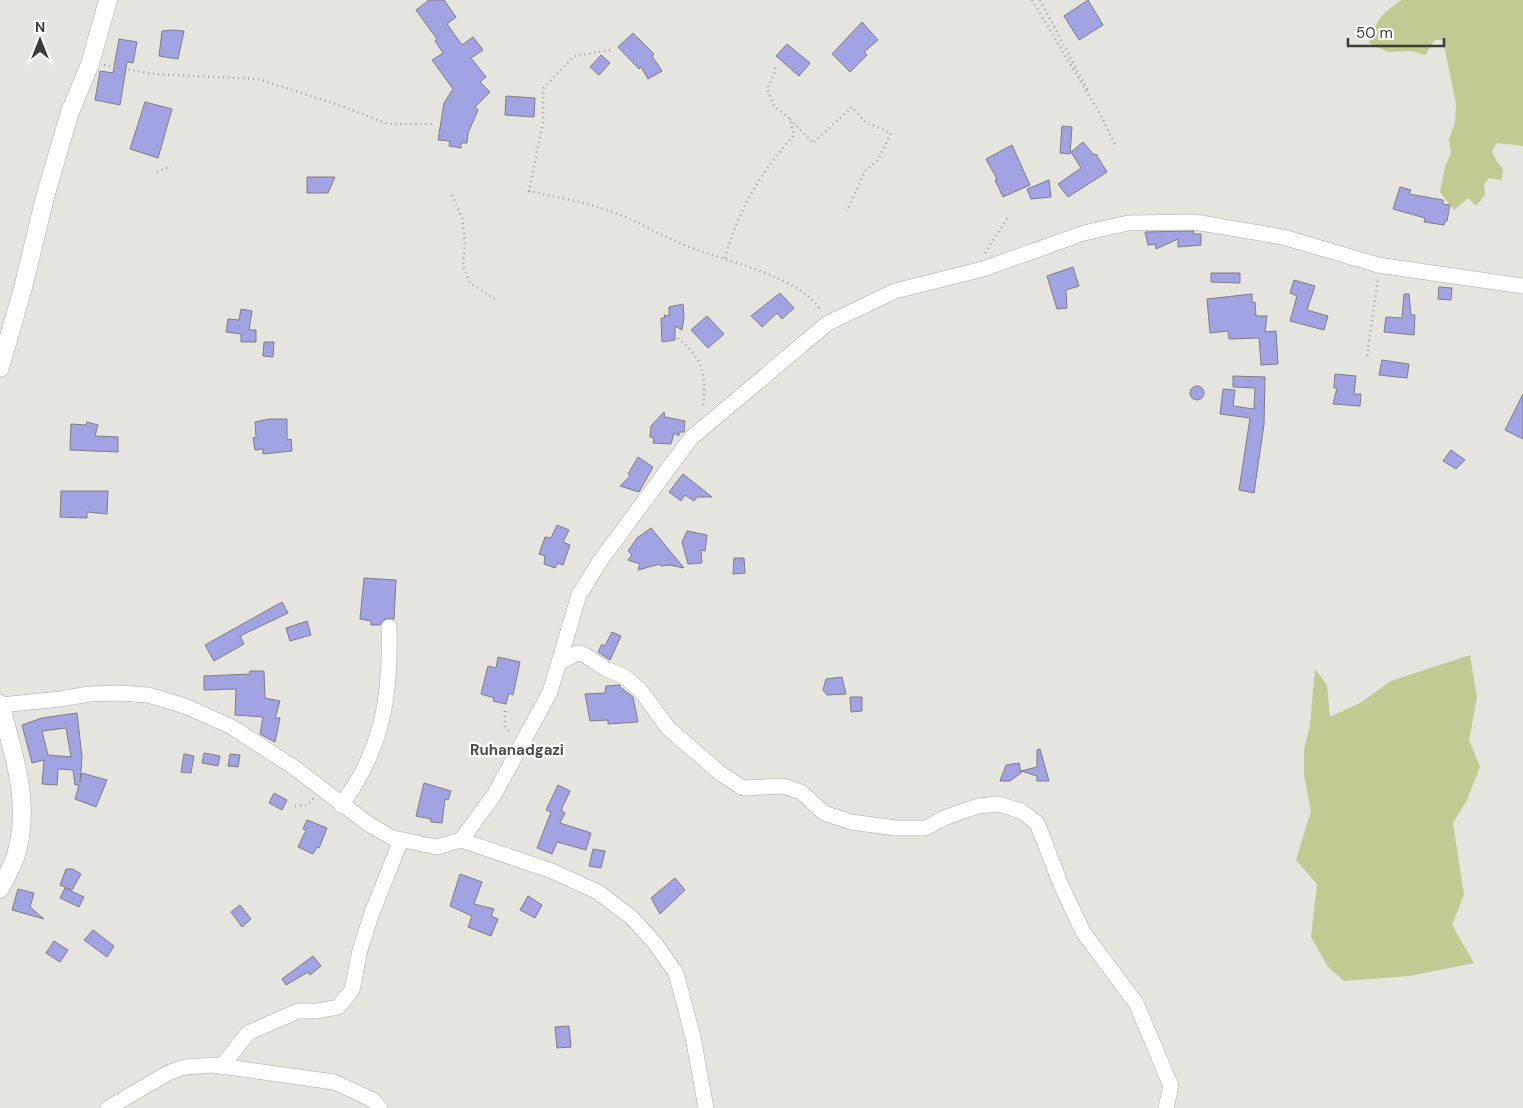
<svg xmlns="http://www.w3.org/2000/svg" width="1523" height="1108" viewBox="0 0 1523 1108" font-family="'DM Sans',sans-serif">
  <style>
    .green { fill: #c2c993 }
    .building { fill: #a2a3e3; stroke: #7d7d83; fill-rule: evenodd }
    .lines { fill: none; stroke-linecap: round; stroke-linejoin: round }
    .minor-casing { stroke: #abaaa4; stroke-width: 16 }
    .tertiary-casing { stroke: #abaaa4; stroke-width: 19 }
    .path { stroke: #9f9e9a; stroke-width: 2.5; stroke-dasharray: 1 4; stroke-linecap: butt }
    .minor { stroke: #fff; stroke-width: 15 }
    .tertiary { stroke: #fff; stroke-width: 18 }
    .labels { text-anchor: middle; dominant-baseline: central; stroke-width: 4.5; stroke-linejoin: round; paint-order: stroke }
    .quarter-label { font-size: 15px; font-weight: bold; fill: #4d4c47; stroke: #fff }
  </style>
  <rect width="100%" height="100%" fill="#e5e4de"/>
  <!-- green -->
  <g class="green">
    <path d="M1402,0H1523V146L1497,143L1492,151L1497,162L1503,169L1502,180L1489,178L1484,184L1485,195L1476,206L1468,198L1454,210L1440,192L1445,167L1451,153L1449,139L1455,123L1456,104L1443,40H1435L1425,55L1411,51L1388,52L1369,43C1376,20 1382,13 1402,0Z"/>
    <polygon points="1470,655 1477,697 1469,740 1480,767 1467,800 1453,823 1464,895 1452,925 1474,963 1409,976 1344,981 1328,967 1311,937 1317,884 1296,860 1311,811 1304,775 1304,749 1310,725 1315,669 1327,685 1330,717 1360,703 1391,681"/>
  </g>
  <!-- building -->
  <g class="building">
    <polygon points="429,0 444,0 456,17 447,24 462,45 473,37 483,50 471,58 486,77 480,82 490,92 475,107 478,110 468,133 467,143 461,143 461,148 449,146 450,141 438,140 444,103 453,89 432,60 443,53 435,41 437,39 416,10"/>
    <polygon points="1088,0 1103,25 1079,40 1064,16"/>
    <polygon points="862,22 878,40 864,52 867,55 850,72 832,54"/>
    <polygon points="172,30 184,31 178,59 159,56 162,31"/>
    <polygon points="633,33 654,54 652,56 662,71 648,79 641,67 639,69 618,47"/>
    <polygon points="119,39 137,42 133,63 127,62 120,105 95,100 100,71 113,73"/>
    <polygon points="787,44 810,63 799,76 776,56"/>
    <polygon points="601,55 610,63 599,75 590,67"/>
    <polygon points="506,96 535,98 534,117 505,115"/>
    <polygon points="145,102 172,109 158,158 130,149"/>
    <polygon points="1062,126 1072,127 1070,154 1060,153"/>
    <polygon points="1083,142 1094,155 1096,154 1107,172 1068,197 1058,184 1081,168 1071,152"/>
    <polygon points="1012,145 1030,185 1003,197 995,180 997,179 986,159"/>
    <polygon points="307,177 335,177 328,193 307,193"/>
    <polygon points="1049,180 1051,197 1031,199 1027,189"/>
    <polygon points="1400,187 1411,190 1409,194 1443,200 1443,204 1450,205 1447,221 1445,221 1444,225 1424,222 1425,218 1393,209"/>
    <polygon points="1194,231 1193,234 1201,234 1201,245 1178,247 1178,239 1156,249 1155,244 1148,245 1145,232"/>
    <polygon points="1073,267 1079,286 1066,290 1067,308 1057,309 1047,276"/>
    <polygon points="1211,273 1240,273 1240,283 1211,282"/>
    <polygon points="1294,280 1315,286 1307,310 1328,316 1324,330 1290,321 1297,296 1290,293"/>
    <polygon points="1439,287 1452,288 1451,300 1438,299"/>
    <polygon points="780,293 794,308 782,319 777,313 762,327 751,316"/>
    <polygon points="1252,294 1252,302 1255,302 1256,316 1267,316 1265,332 1276,331 1278,364 1261,365 1259,338 1229,339 1228,331 1210,333 1207,299"/>
    <polygon points="1404,294 1409,294 1411,315 1415,315 1414,335 1384,332 1386,317 1402,318"/>
    <polygon points="683,304 684,317 682,330 675,326 675,340 662,342 661,318 665,318 664,315 669,316 669,307"/>
    <polygon points="241,309 252,311 249,330 256,330 256,342 241,342 241,334 226,332 228,319 239,320"/>
    <polygon points="707,316 724,334 708,348 691,330"/>
    <polygon points="264,342 274,342 273,357 263,356"/>
    <polygon points="1382,360 1409,364 1407,378 1379,375"/>
    <polygon points="1335,374 1356,376 1354,394 1361,394 1360,406 1333,404 1337,388 1334,388"/>
    <polygon points="1233,376 1265,377 1264,424 1254,493 1239,490 1250,418 1220,414 1223,389 1235,390 1233,406 1254,409 1255,388 1233,387"/>
    <circle cx="1197" cy="393" r="7"/>
    <polygon points="1523,394 1523,439 1505,430"/>
    <polygon points="664,412 665,417 685,421 684,432 679,432 679,436 674,433 671,444 653,443 654,438 650,437 651,426"/>
    <polygon points="269,419 287,419 287,440 291,439 292,451 263,454 263,449 255,450 253,438 256,437 255,422"/>
    <polygon points="87,422 98,425 95,436 118,437 118,452 70,450 71,424 86,425"/>
    <polygon points="1451,450 1465,460 1456,469 1443,461"/>
    <polygon points="638,457 653,467 639,492 620,486 630,476 628,474"/>
    <polygon points="683,474 712,497 697,497 694,501 685,495 681,501 669,492"/>
    <polygon points="61,491 108,491 107,514 87,512 87,518 60,517"/>
    <polygon points="557,525 569,530 563,542 570,545 563,565 558,563 555,568 544,564 545,556 539,554 545,537 551,538"/>
    <polygon points="651,528 684,568 670,565 661,566 660,564 638,570 640,564 628,560 632,555 628,551 637,538"/>
    <polygon points="687,531 707,535 705,551 701,550 702,563 688,564 682,542"/>
    <polygon points="734,558 744,558 745,573 733,574"/>
    <polygon points="364,578 396,580 394,619 385,619 380,625 371,625 371,621 360,619"/>
    <polygon points="282,602 288,613 240,636 244,644 214,661 205,645"/>
    <polygon points="307,621 311,635 290,641 286,628"/>
    <polygon points="612,632 621,636 610,660 598,652 602,644 605,646"/>
    <polygon points="498,657 520,662 513,695 509,693 506,704 493,701 494,698 481,694 488,666 496,668"/>
    <polygon points="250,671 264,671 265,698 280,701 275,718 280,718 275,742 260,734 263,717 235,715 236,689 204,690 204,676 250,674"/>
    <polygon points="842,677 846,694 827,695 823,690 826,679"/>
    <polygon points="620,685 620,687 633,697 638,722 608,724 608,720 590,721 585,694 605,693 606,686"/>
    <polygon points="850,697 862,697 862,711 851,712"/>
    <path d="M77,713L82,757L80,782L82,773L107,780L96,807L75,799L79,785H75L73,770L58,769L57,785L42,784L44,760L32,763L22,725L42,718ZM66,728L71,757L48,755L42,731Z"/>
    <polygon points="1040,749 1049,781 1037,781 1037,776 1021,771 1037,767 1037,750"/>
    <polygon points="204,753 220,756 218,766 202,763"/>
    <polygon points="184,754 194,756 191,773 181,772"/>
    <polygon points="230,754 240,755 238,767 228,766"/>
    <polygon points="1019,763 1021,773 1010,781 1000,781 1006,765"/>
    <polygon points="424,783 451,791 448,800 445,799 442,823 431,822 431,819 416,816"/>
    <polygon points="558,785 570,791 561,810 565,813 560,823 591,833 586,850 557,842 552,854 537,848 551,812 546,810"/>
    <polygon points="274,793 287,800 282,810 269,803"/>
    <polygon points="307,820 327,828 319,848 317,847 313,854 298,847 306,830 303,829"/>
    <polygon points="593,849 605,851 601,868 589,866"/>
    <polygon points="66,869 73,869 81,874 72,890 60,885"/>
    <polygon points="460,874 482,882 474,904 494,909 491,916 498,919 491,936 468,927 472,916 450,906"/>
    <polygon points="675,878 685,890 660,914 651,898"/>
    <polygon points="65,888 84,897 79,907 60,898"/>
    <polygon points="18,889 34,893 30,907 44,919 12,910"/>
    <polygon points="528,896 542,905 535,918 520,910"/>
    <polygon points="240,905 251,919 242,927 231,912"/>
    <polygon points="93,930 114,946 107,957 84,940"/>
    <polygon points="54,941 68,950 60,962 46,953"/>
    <polygon points="313,956 321,966 310,975 308,972 286,985 282,979"/>
    <polygon points="569,1026 571,1047 557,1048 555,1027"/>
  </g>
  <g class="lines">
    <defs>
      <g id="minor">
        <polyline points="559,663 577,653 583,654 606,669 625,677 641,691 668,728 720,773 743,788 783,786 801,792 824,813 851,822 896,828 926,828 944,818 978,806 999,804 1021,811 1037,823 1061,885 1083,932 1136,1003 1171,1086 1166,1108"/>
        <polyline points="0,705 60,699 89,694 119,693 148,695 185,706 230,726 292,766 370,825 393,838 437,847 461,840 552,871 598,892 631,917 654,942 676,973 693,1037 706,1108"/>
        <path d="M341,805C383,750 391,694 389,627"/>
        <polyline points="461,840 494,795 550,692 579,595 600,561 691,438 828,323 895,291 983,269 1084,233 1128,223 1195,222 1283,237 1378,265 1523,286"/>
        <polyline points="222,1066 248,1033 298,1011 317,1011 338,1007 352,990 360,950 372,913 401,840"/>
        <polyline points="108,1108 170,1072 185,1067 213,1065 334,1082 373,1100 380,1108"/>
      </g>
      <g id="tertiary">
        <polyline points="0,368 23,288 45,197 70,112 90,64 108,0"/>
        <path d="M0,704C14,755 32,806 15,858C11,869 5,879 0,889"/>
      </g>
    </defs>
    <!-- minor casing -->
    <use href="#minor" class="minor-casing"/>
    <!-- tertiary casing -->
    <use href="#tertiary" class="tertiary-casing"/>
    <!-- path -->
    <g class="path">
      <polyline points="1032,0 1100,114 1116,147"/>
      <polyline points="1040,0 1088,91"/>
      <path d="M610,50L574,56L543,89V122L529,191C554,197 582,201 607,210C634,219 660,235 687,246C723,261 801,276 821,311"/>
      <polyline points="104,65 153,74 258,79 344,107 388,124 434,124"/>
      <polyline points="790,119 813,143 852,107 865,122 891,133 878,160 865,171 847,211"/>
      <polyline points="157,172 171,166"/>
      <polyline points="452,195 462,218 465,242 463,266 470,283 498,301"/>
      <polyline points="985,253 1008,217"/>
      <path d="M725,258C738,210 761,172 794,135L790,119L774,106L767,89L775,72V65"/>
      <path d="M678,338C705,361 706,376 703,409"/>
      <polyline points="1367,356 1378,278"/>
      <polyline points="505,711 505,726 511,734"/>
      <polyline points="295,806 307,805 314,798"/>
    </g>
    <!-- minor -->
    <use href="#minor" class="minor"/>
    <!-- tertiary -->
    <use href="#tertiary" class="tertiary"/>
  </g>
  <g class="labels">
    <!-- quarter labels -->
    <g class="quarter-label">
      <text x="517" y="750">Ruhanadgazi</text>
    </g>
  </g>
  <!-- north arrow -->
  <g transform="translate(40 40)" stroke="#ffffff" stroke-width="4" paint-order="stroke">
  <path d="M0-4L9 19L0 12L-9 19Z" fill="#3c3c39"/>
  <text y="-8" font-size="14" font-weight="bold" text-anchor="middle" fill="#3c3c39">N</text>
  </g>
  <!-- scale -->
  <path d="M1348 38v8h96v-8" fill="none" stroke="#3c3c39" stroke-width="2.5"/>
  <text x="1356" y="38" font-size="15" fill="#3c3c39" stroke="#ffffff" stroke-width="4" paint-order="stroke">50 m</text>
</svg>
